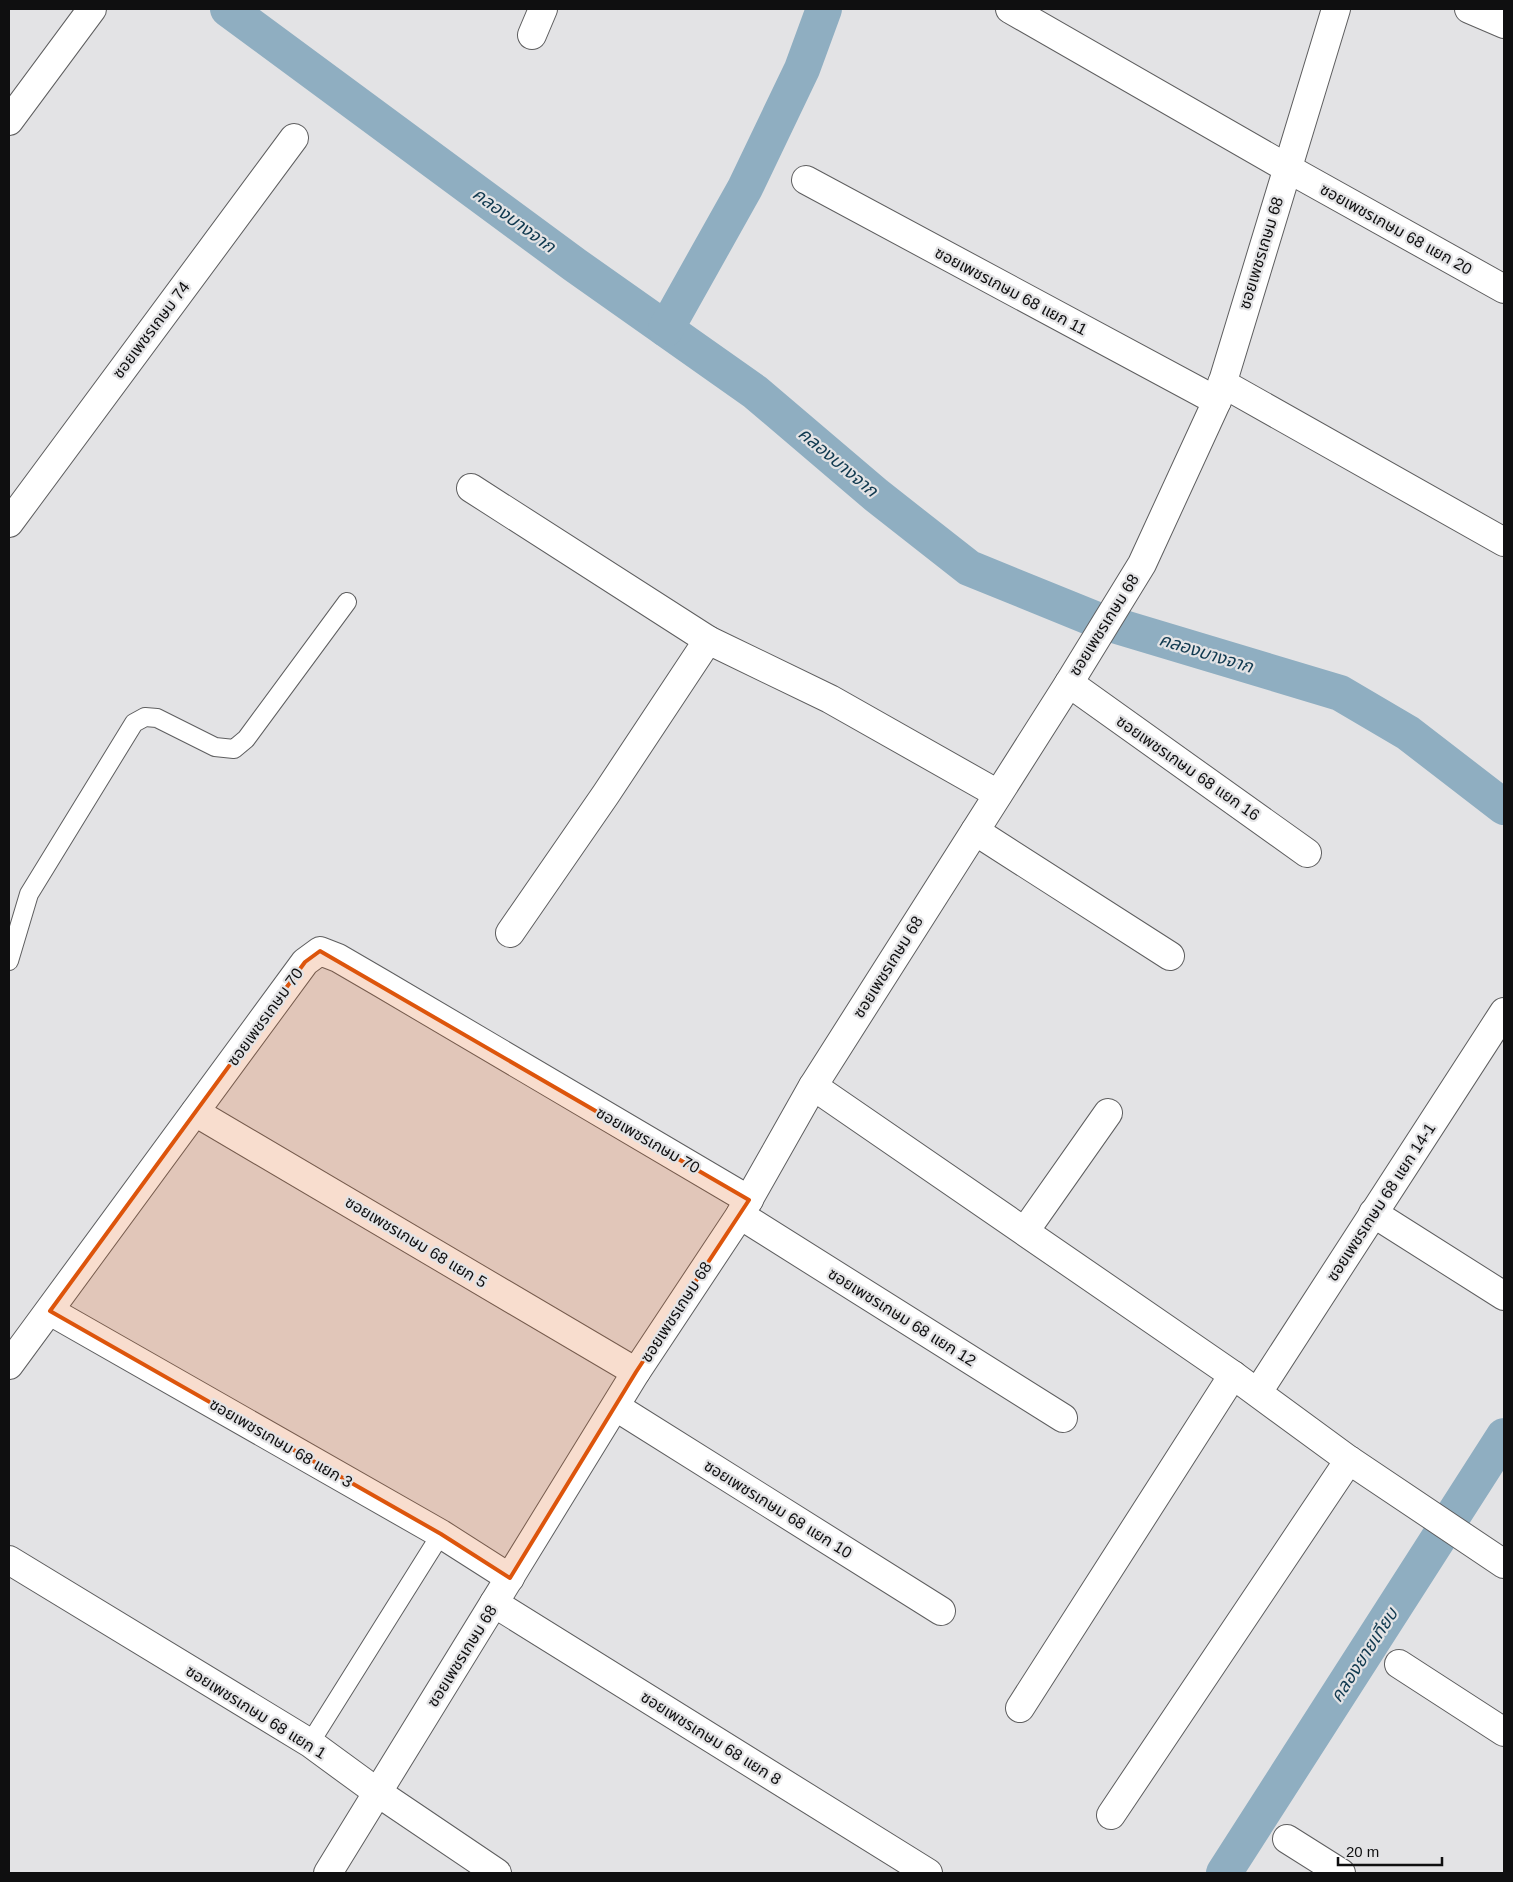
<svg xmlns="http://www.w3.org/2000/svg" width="1513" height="1882" viewBox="0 0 1513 1882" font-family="Helvetica,'Noto Sans Thai',sans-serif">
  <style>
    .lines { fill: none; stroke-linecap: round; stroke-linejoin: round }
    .canal { stroke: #8faec1; stroke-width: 36 }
    .lane-casing { stroke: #5e5e5f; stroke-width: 20 }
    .street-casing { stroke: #5e5e5f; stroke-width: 30 }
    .lane { stroke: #fff; stroke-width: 18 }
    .street { stroke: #fff; stroke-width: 28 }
    .marked { fill: #dd550c; fill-opacity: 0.2; stroke: #dd550c; stroke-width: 4; stroke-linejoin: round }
    .labels { text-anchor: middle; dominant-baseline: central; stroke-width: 4.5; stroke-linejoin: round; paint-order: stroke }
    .street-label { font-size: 16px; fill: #0f0f10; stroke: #e3e3e5 }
    .water-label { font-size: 18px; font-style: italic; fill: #10394f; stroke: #e3e3e5 }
  </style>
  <rect width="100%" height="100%" fill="#e3e3e5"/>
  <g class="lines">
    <!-- canal -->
    <g class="canal">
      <polyline points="228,9 575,265 755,392 876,495 969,568 1097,620 1340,693 1408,733 1504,807"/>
      <polyline points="666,329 745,188 802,69 824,9"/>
      <polyline points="1224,1873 1504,1436"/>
    </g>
    <defs>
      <g id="lane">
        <polyline points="9,961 29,894 134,723 145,717 157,718 215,747 234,749 246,739 347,602"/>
        <polyline points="310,1743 441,1534"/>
      </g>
      <g id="street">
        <polyline points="1010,9 1287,168 1504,289"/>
        <polyline points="1469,9 1504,24"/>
        <polyline points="532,35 543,9"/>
        <polyline points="9,121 92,9"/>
        <polyline points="806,180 1217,401"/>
        <polyline points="1222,383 1504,542"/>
        <polyline points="471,488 708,640"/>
        <polyline points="9,523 294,138"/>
        <polyline points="1069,683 1307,853"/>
        <polyline points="975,831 1170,956"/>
        <polyline points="510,933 606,794 708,640 830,699 998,794"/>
        <polyline points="813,1086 1233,1375 1349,1460 1504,1564"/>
        <polyline points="195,1112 636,1372"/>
        <polyline points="1373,1213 1504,1296"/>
        <polyline points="740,1215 1063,1418"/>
        <polyline points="1025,1231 1108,1113"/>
        <polyline points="50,1311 441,1534 510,1578"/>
        <polyline points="9,1365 305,962 320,951 338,958 381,983 749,1200"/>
        <polyline points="1258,1392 1504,1012"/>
        <polyline points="616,1407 941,1611"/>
        <polyline points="9,1560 310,1743 377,1792 497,1873"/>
        <polyline points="494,1603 928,1873"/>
        <polyline points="1399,1664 1504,1732"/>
        <polyline points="1020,1708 1233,1375"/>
        <polyline points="1111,1815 1349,1460"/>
        <polyline points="1287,1839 1341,1873"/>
        <polyline points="328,1873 636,1372 740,1215 813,1086 1069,683 1142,564 1217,401 1336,9"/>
      </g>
    </defs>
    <!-- lane casing -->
    <use href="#lane" class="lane-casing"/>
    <!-- street casing -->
    <use href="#street" class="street-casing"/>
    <!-- lane -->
    <use href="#lane" class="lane"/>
    <!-- street -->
    <use href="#street" class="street"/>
  </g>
  <!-- marked area -->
  <path class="marked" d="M320,951L749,1200L636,1372L510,1578L441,1534L50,1311L305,962Z"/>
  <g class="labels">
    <!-- street labels -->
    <g class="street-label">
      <text transform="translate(1396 229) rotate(29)">ซอยเพชรเกษม 68 แยก 20</text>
      <text transform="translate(1261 253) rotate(-73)">ซอยเพชรเกษม 68</text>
      <text transform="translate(1011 291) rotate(28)">ซอยเพชรเกษม 68 แยก 11</text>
      <text transform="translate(151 330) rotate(-53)">ซอยเพชรเกษม 74</text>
      <text transform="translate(1104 625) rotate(-58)">ซอยเพชรเกษม 68</text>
      <text transform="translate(1188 768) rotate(35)">ซอยเพชรเกษม 68 แยก 16</text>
      <text transform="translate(888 967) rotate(-58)">ซอยเพชรเกษม 68</text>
      <text transform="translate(265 1017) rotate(-54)">ซอยเพชรเกษม 70</text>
      <text transform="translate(648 1140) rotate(30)">ซอยเพชรเกษม 70</text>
      <text transform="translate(1381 1202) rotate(-57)">ซอยเพชรเกษม 68 แยก 14-1</text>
      <text transform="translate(416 1242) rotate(31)">ซอยเพชรเกษม 68 แยก 5</text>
      <text transform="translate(676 1312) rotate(-57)">ซอยเพชรเกษม 68</text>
      <text transform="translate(902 1317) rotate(32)">ซอยเพชรเกษม 68 แยก 12</text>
      <text transform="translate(281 1443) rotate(30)">ซอยเพชรเกษม 68 แยก 3</text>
      <text transform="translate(778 1509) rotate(32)">ซอยเพชรเกษม 68 แยก 10</text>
      <text transform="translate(462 1656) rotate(-58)">ซอยเพชรเกษม 68</text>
      <text transform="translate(256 1712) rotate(32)">ซอยเพชรเกษม 68 แยก 1</text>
      <text transform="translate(711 1738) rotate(32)">ซอยเพชรเกษม 68 แยก 8</text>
    </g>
    <!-- water labels -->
    <g class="water-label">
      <text transform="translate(514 220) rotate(36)">คลองบางจาก</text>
      <text transform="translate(838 462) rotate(40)">คลองบางจาก</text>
      <text transform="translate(1206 653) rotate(17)">คลองบางจาก</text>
      <text transform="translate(1364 1655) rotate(-57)">คลองยายเทียบ</text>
    </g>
  </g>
  <!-- border -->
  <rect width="1513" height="1882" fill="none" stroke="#0f0f10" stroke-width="20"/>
  <!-- scale -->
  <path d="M1338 1857v8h104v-8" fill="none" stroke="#0f0f10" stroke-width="2.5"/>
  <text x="1346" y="1857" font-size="15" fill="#0f0f10" stroke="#e3e3e5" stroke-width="4" paint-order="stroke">20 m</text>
</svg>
